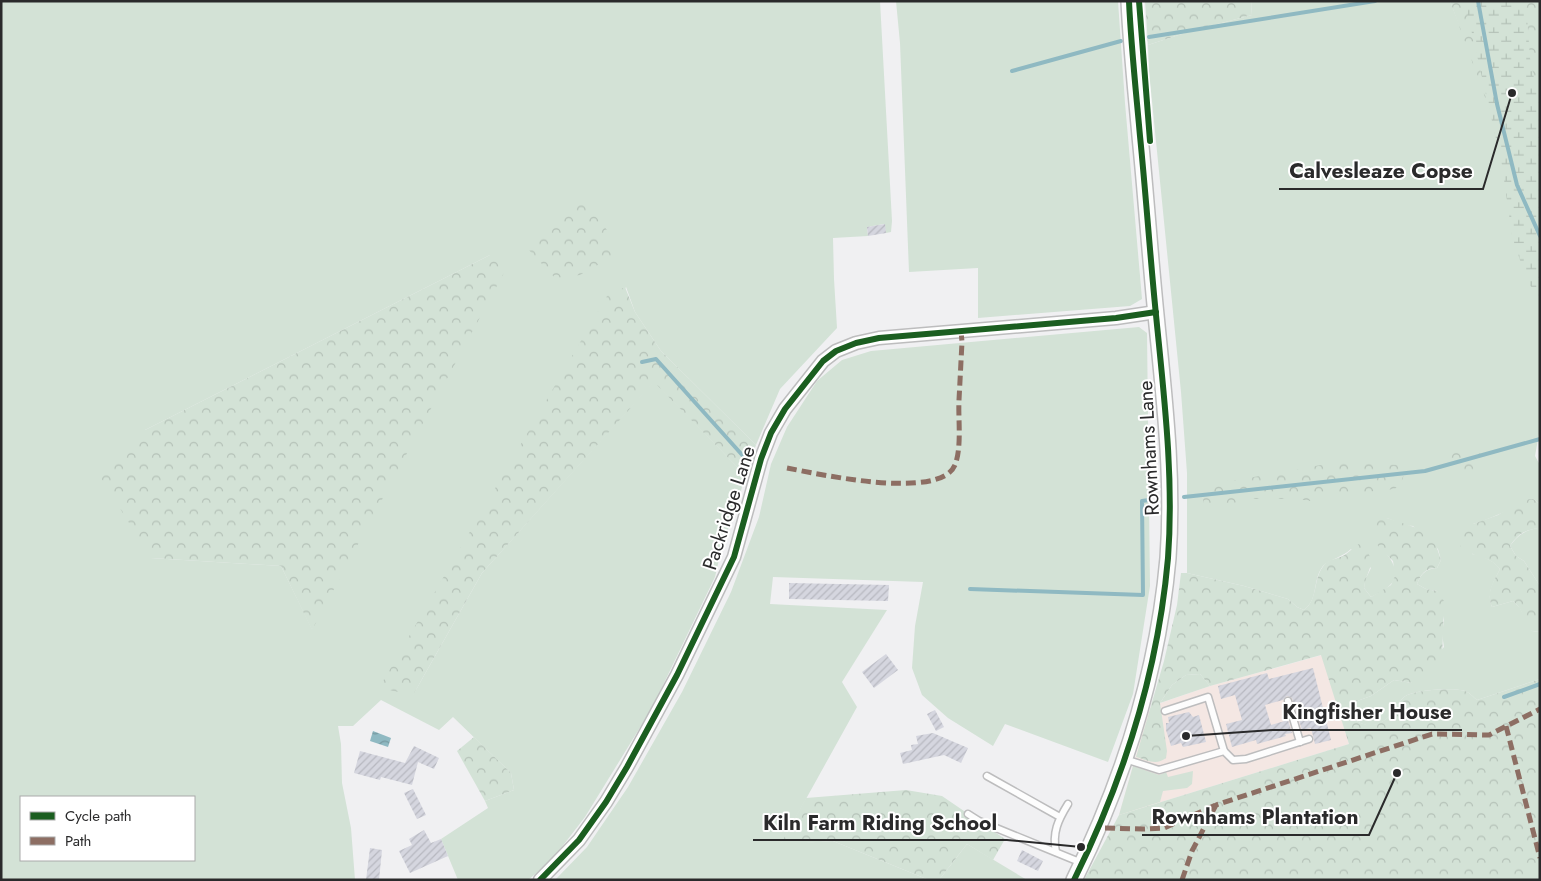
<svg xmlns="http://www.w3.org/2000/svg" width="1541" height="881" viewBox="0 0 1541 881" font-family="Jost,sans-serif">
  <style>
    .commercial { fill: #f4e7e3 }
    .grass { fill: #d3e2d6; fill-rule: evenodd }
    .forest { fill: url(#forest-crowns) }
    .wetland { fill: url(#wetland-marsh) }
    .water { fill: url(#water-waves) }
    .lines { fill: none; stroke-linecap: round; stroke-linejoin: round }
    .stream { stroke: #8fb9c2; stroke-width: 4 }
    .building { fill: url(#building-hatch) }
    .service-casing { stroke: #bdbdbe; stroke-width: 9 }
    .minor-casing { stroke: #bdbdbe; stroke-width: 15 }
    .tertiary-casing { stroke: #bdbdbe; stroke-width: 18 }
    .service { stroke: #fdfdfd; stroke-width: 6 }
    .minor { stroke: #fdfdfd; stroke-width: 12 }
    .tertiary { stroke: #fdfdfd; stroke-width: 15 }
    .quiet { stroke: #8d6e63; stroke-width: 5; stroke-dasharray: 10 5; stroke-linecap: butt }
    .cycleway-casing { stroke: #fff; stroke-width: 9 }
    .cycleway { stroke: #1b5e20; stroke-width: 6 }
    .labels { text-anchor: middle; dominant-baseline: central; stroke-width: 4; stroke-linejoin: round; paint-order: stroke }
    .street-label { font-size: 20px; fill: #2a2a2b; stroke: #fff }
    .leader { fill: none; stroke: #2a2a2b; stroke-width: 2 }
    .callout-dot { fill: #2a2a2b; stroke: #fff; stroke-width: 2 }
    .callout-label { font-size: 21px; text-anchor: middle; font-weight: bold; fill: #2a2a2b; stroke: #fff; stroke-width: 4; stroke-linejoin: round; paint-order: stroke }
  </style>
  <defs>
    <pattern id="forest-crowns" width="20" height="18" patternUnits="userSpaceOnUse" patternTransform="scale(1.25)"><rect width="20" height="18" fill="#d3e2d6"/><path d="M2 6a3 3 0 1 1 6 0M12 15a3 3 0 1 1 6 0" fill="none" stroke="#b5c2b8"/></pattern>
    <pattern id="wetland-marsh" width="20" height="14" patternUnits="userSpaceOnUse" patternTransform="scale(1.25)"><rect width="20" height="14" fill="#d3e2d6"/><path d="M1 5h8M5 5V1M11 12h8M15 12V8" fill="none" stroke="#b5c2b8"/></pattern>
    <pattern id="water-waves" width="16" height="10" patternUnits="userSpaceOnUse" patternTransform="scale(1.25)"><rect width="16" height="10" fill="#8fb9c2"/><path d="M0 5q4-4 8 0t8 0" fill="none" stroke="#75979e"/></pattern>
    <pattern id="building-hatch" width="6" height="6" patternUnits="userSpaceOnUse" patternTransform="scale(1.25)"><rect width="6" height="6" fill="#d5d6df"/><path d="M-1 1l2-2M0 6l6-6M5 7l2-2" fill="none" stroke="#b7b8c0"/></pattern>
  </defs>
  <rect width="100%" height="100%" fill="#f0f0f2"/>
  <!-- commercial -->
  <polygon class="commercial" points="1322,655 1349,744 1119,815 1148,713 1152,706 1210,686"/>
  <!-- grass -->
  <g class="grass">
    <path d="M1,1H880L892,221L891,232L886,233L884,224L867,227L868,236L833,238L834,279L837,328L780,389L756,445L661,351L635,312L626,287L413,695L482,573L654,381L745,475L737,507L723,542L715,577L652,708L585,817L551,861L528,880H458L441,839L488,808L485,801L514,790L511,773L453,717L439,730L381,700L353,726H338L341,744L342,783L351,828L355,880H1ZM490,255L312,629L281,566L151,558L145,430ZM21,797H194V860H21Z"/>
    <polygon points="896,1 1118,1 1125,103 1142,299 1130,306 978,318 978,268 909,272 900,43"/>
    <path d="M1251,1H1450L1510,154L1540,259V428L1535,456L1540,465V504L1533,499C1513,507 1494,518 1473,524L1472,554C1484,557 1492,559 1500,569C1494,582 1486,592 1492,607L1513,601L1520,608L1532,631L1540,632V679L1477,700C1473,697 1469,692 1465,691C1454,687 1412,690 1404,697C1399,701 1396,708 1392,713C1380,728 1367,729 1352,718L1351,709L1357,701L1371,696L1394,680L1412,683L1444,647L1442,634L1444,620L1437,591L1426,589L1417,584C1421,574 1425,569 1437,568L1441,560L1438,549L1413,526L1404,525L1387,518L1378,545C1389,555 1404,573 1389,586C1384,591 1377,594 1371,597L1364,588L1365,580L1371,568L1351,549C1343,557 1330,559 1323,566C1312,580 1319,599 1304,610L1297,607L1288,599L1244,586L1187,573V473L1181,392L1149,71L1148,45L1191,31L1252,15Z"/>
    <polygon points="1139,327 1147,333 1150,586 1133,694 1108,762 1005,724 993,746 948,718 922,695 912,668 915,626 923,582 773,577 770,604 887,610 842,682 857,707 781,844 833,841 929,880 555,880 587,847 628,787 682,692 731,592 759,517 771,464 787,427 817,381 842,360 871,351"/>
    <path d="M1540,527V586L1524,561L1516,556L1510,546C1518,535 1525,530 1538,528Z"/>
    <polygon points="1200,674 1210,686 1160,703 1172,685 1186,675"/>
    <polygon points="1133,766 1159,775 1166,772 1168,777 1193,771 1192,784 1187,788 1163,791 1160,802 1119,815"/>
    <polygon points="967,844 1027,880 939,880"/>
  </g>
  <!-- forest -->
  <g class="forest">
    <polygon points="1145,1 1251,1 1252,15 1191,31 1148,45"/>
    <polygon points="1450,1 1540,1 1540,259 1517,185"/>
    <polygon points="580,196 607,230 617,254 580,275 555,278 527,248"/>
    <polygon points="490,255 506,269 312,630 281,566 151,558 101,478 145,430"/>
    <polygon points="625,287 635,312 661,351 756,445 745,475 654,382 482,573 413,695 379,688 607,296"/>
    <path d="M1457,451H1478L1489,463C1480,475 1469,476 1455,474L1448,460L1449,454Z"/>
    <path d="M1340,462L1399,465L1405,472L1400,486L1394,489L1326,497L1310,501L1297,499H1251L1225,505L1214,506L1203,504L1204,485C1217,481 1230,481 1243,479C1275,473 1307,467 1340,462Z"/>
    <path d="M1533,499L1540,504V527L1539,528C1525,530 1518,534 1510,546L1516,556L1524,561L1540,586V632L1532,631L1524,626C1524,615 1522,609 1513,601L1492,607C1486,591 1493,583 1500,569C1489,556 1483,560 1471,553C1467,551 1464,548 1460,546L1461,532L1473,524L1498,515L1521,500Z"/>
    <path d="M1387,518L1432,533L1441,560L1437,568C1425,568 1421,574 1417,584L1426,589L1437,591L1444,601L1442,660L1435,672L1421,683H1412L1394,680L1371,696L1357,701L1351,709L1352,718C1366,729 1381,727 1392,713C1396,708 1399,701 1404,697C1412,690 1454,687 1465,691C1469,692 1473,697 1477,700L1540,679V880H1084L1119,815L1349,744L1321,655L1210,686L1200,674L1186,675L1172,685L1160,703L1167,751L1166,758C1156,766 1147,760 1136,757L1164,661L1177,605L1181,573H1187L1244,586L1288,599L1297,607L1304,610C1319,599 1312,578 1325,564C1331,558 1340,559 1346,554C1351,550 1354,547 1359,544L1365,546C1377,568 1367,567 1364,588L1371,597L1391,585L1395,576L1393,561L1378,546L1371,525L1378,520Z"/>
    <polygon points="474,737 511,773 514,790 485,801 457,751"/>
    <polygon points="906,790 942,796 1005,839 993,860 967,844 939,880 929,880 833,841 780,845 806,798"/>
  </g>
  <!-- wetland -->
  <polygon class="wetland" points="1463,1 1523,1 1527,16 1530,58 1540,109 1540,302 1538,296 1527,281 1512,236 1502,165 1471,29"/>
  <!-- water -->
  <polygon class="water" points="373,731 391,738 388,747 370,741"/>
  <g class="lines">
    <!-- stream -->
    <g class="stream">
      <polyline points="1478,1 1497,104 1517,185 1540,236"/>
      <polyline points="1149,37 1375,1"/>
      <polyline points="1012,71 1121,41"/>
      <polyline points="642,362 656,359 744,457"/>
      <polyline points="1184,497 1425,471 1540,439"/>
      <polyline points="970,589 1143,595 1142,501 1149,500"/>
      <polyline points="1504,697 1540,684"/>
    </g>
  </g>
  <!-- building -->
  <g class="building">
    <polygon points="885,224 886,233 868,236 867,227"/>
    <polygon points="789,583 889,585 888,601 789,599"/>
    <polygon points="886,654 898,670 874,688 862,672"/>
    <polygon points="1313,668 1331,740 1315,744 1311,728 1302,730 1292,698 1287,696 1283,700 1265,705 1271,725 1288,720 1292,733 1285,734 1286,736 1257,744 1256,740 1232,747 1226,724 1242,720 1235,695 1221,699 1218,686 1267,673 1269,679"/>
    <polygon points="935,710 944,727 936,731 927,714"/>
    <polygon points="1189,712 1193,717 1199,715 1206,742 1183,747 1181,743 1171,746 1166,730 1166,723 1169,723 1168,717"/>
    <polygon points="933,733 968,748 961,763 944,755 903,764 900,753 912,750 911,745 918,744 916,736"/>
    <polygon points="414,746 439,758 434,769 418,762 412,785 381,777 380,780 354,773 360,751 405,763"/>
    <polygon points="413,789 426,815 417,819 404,793"/>
    <polygon points="424,830 431,843 441,839 448,856 410,873 399,851 412,845 409,839"/>
    <polygon points="370,848 382,850 379,880 366,880"/>
    <polygon points="1022,850 1043,861 1038,871 1017,861"/>
  </g>
  <g class="lines">
    <defs>
      <g id="service">
        <polyline points="1288,701 1300,742"/>
        <polyline points="1165,711 1208,697 1224,751"/>
        <polyline points="1125,759 1159,770 1224,751 1233,760 1246,759 1309,739"/>
        <polyline points="987,776 1060,817"/>
        <polyline points="968,814 979,821 1082,863"/>
        <path d="M1056,852C1052,833 1058,820 1068,804"/>
      </g>
      <polyline id="minor" points="540,880 579,840 606,802 627,767 677,675 734,557 761,459 771,433 785,409 823,361 836,351 856,343 879,338 1116,318 1156,312"/>
      <path id="tertiary" d="M1074,880C1124,779 1158,671 1168,558C1174,477 1164,396 1156,315C1150,255 1146,196 1140,136C1136,91 1131,46 1129,1"/>
    </defs>
    <!-- service casing -->
    <use href="#service" class="service-casing"/>
    <!-- minor casing -->
    <use href="#minor" class="minor-casing"/>
    <!-- tertiary casing -->
    <use href="#tertiary" class="tertiary-casing"/>
    <!-- service -->
    <use href="#service" class="service"/>
    <!-- minor -->
    <use href="#minor" class="minor"/>
    <!-- tertiary -->
    <use href="#tertiary" class="tertiary"/>
    <!-- quiet -->
    <g class="quiet">
      <path d="M787,468C818,474 940,501 955,465C962,447 958,419 959,400C960,381 961,361 962,342L961,331"/>
      <polyline points="1506,726 1540,858"/>
      <polyline points="1105,828 1143,829 1164,828 1216,805"/>
      <polyline points="1182,880 1192,851 1216,805 1432,734 1489,735 1540,709"/>
    </g>
    <defs>
      <g id="cycleway">
        <polyline points="1139,1 1150,141"/>
        <polyline points="540,880 579,840 606,802 627,767 677,675 734,557 761,459 771,433 785,409 823,361 836,351 856,343 879,338 1116,318 1156,312"/>
        <path d="M1074,880C1124,779 1158,671 1168,558C1174,477 1164,396 1156,315C1150,255 1146,196 1140,136C1136,91 1131,46 1129,1"/>
      </g>
    </defs>
    <!-- cycleway casing -->
    <use href="#cycleway" class="cycleway-casing"/>
    <!-- cycleway -->
    <use href="#cycleway" class="cycleway"/>
  </g>
  <g class="labels">
    <!-- street labels -->
    <g class="street-label">
      <text transform="translate(1149 448) rotate(-93)">Rownhams Lane</text>
      <text transform="translate(729 508) rotate(-72)">Packridge Lane</text>
    </g>
  </g>
  <!-- callouts -->
  <path class="leader" d="M1512 93L1483 189H1279M1186 736L1272 730H1462M1397 773L1369 835H1142M1081 847L1007 840H753"/>
  <g class="callout-dot">
    <circle cx="1512" cy="93" r="5"/>
    <circle cx="1186" cy="736" r="5"/>
    <circle cx="1397" cy="773" r="5"/>
    <circle cx="1081" cy="847" r="5"/>
  </g>
  <g class="callout-label">
    <text x="1381" y="178">Calvesleaze Copse</text>
    <text x="1367" y="719">Kingfisher House</text>
    <text x="1255" y="824">Rownhams Plantation</text>
    <text x="880" y="830">Kiln Farm Riding School</text>
  </g>
  <!-- border -->
  <rect width="1541" height="881" fill="none" stroke="#2a2a2b" stroke-width="5"/>
  <!-- legend -->
  <rect x="20" y="796" width="175" height="65" fill="#ffffff" stroke="#aaaaaa"/>
  <rect x="30" y="812" width="25" height="8" fill="#1b5e20" stroke="#aaaaaa"/>
  <text x="65" y="821" font-size="15" fill="#2a2a2b">Cycle path</text>
  <rect x="30" y="837" width="25" height="8" fill="#8d6e63" stroke="#aaaaaa"/>
  <text x="65" y="846" font-size="15" fill="#2a2a2b">Path</text>
</svg>
